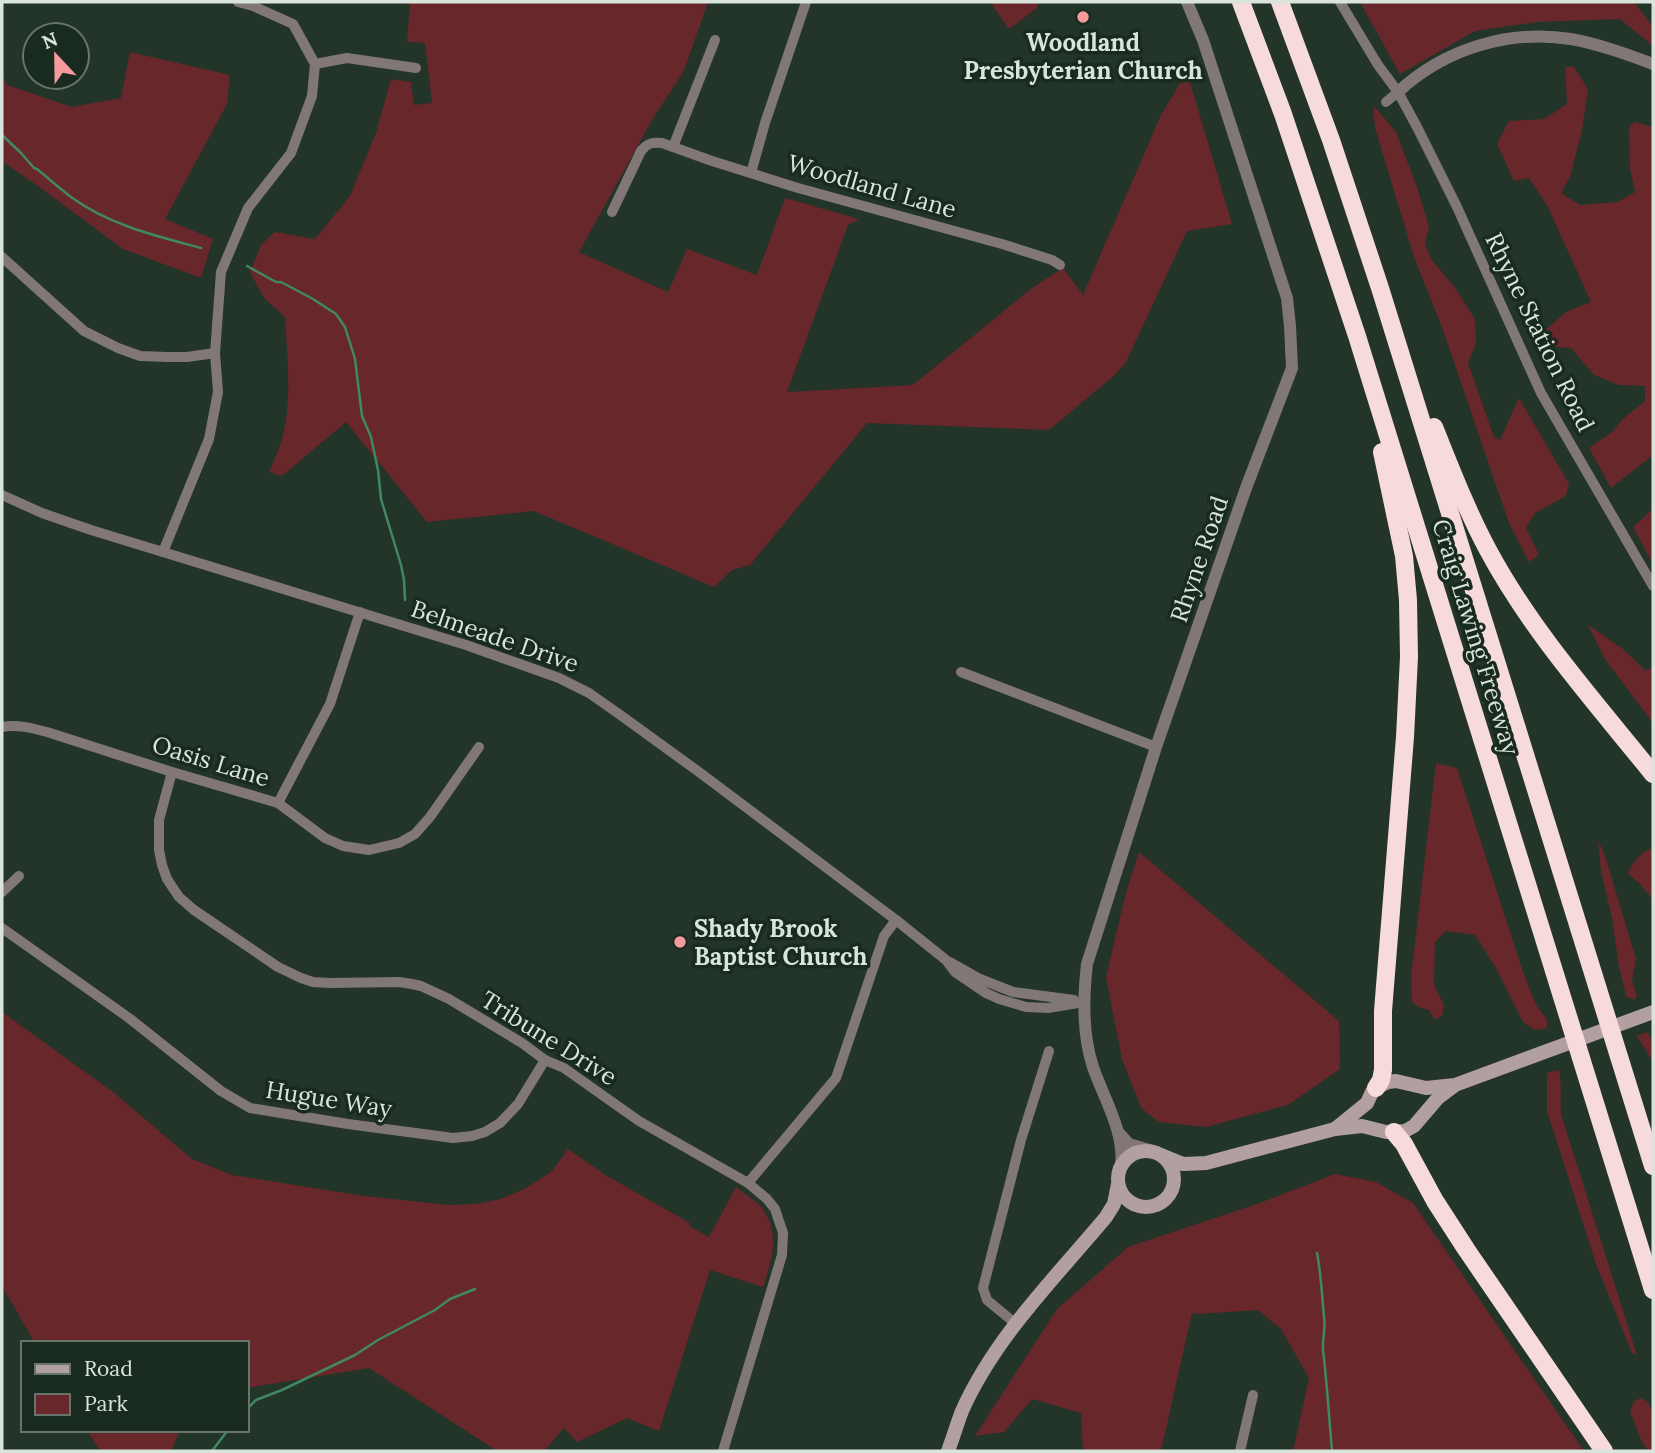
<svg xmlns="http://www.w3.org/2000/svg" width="1655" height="1453" viewBox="0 0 1655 1453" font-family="Lora,serif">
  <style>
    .green { fill: #68272a }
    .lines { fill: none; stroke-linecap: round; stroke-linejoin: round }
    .stream { stroke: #40885f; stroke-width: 2.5 }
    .minor { stroke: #827777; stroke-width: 10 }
    .tertiary { stroke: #827777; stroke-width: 12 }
    .secondary { stroke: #b1a09f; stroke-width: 14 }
    .motorway { stroke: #f7dbda; stroke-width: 18 }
    .poi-dot { fill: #f59b9b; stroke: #192a1f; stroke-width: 2.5 }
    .labels { text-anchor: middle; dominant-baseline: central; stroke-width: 7; stroke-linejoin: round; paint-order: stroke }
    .poi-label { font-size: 24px; font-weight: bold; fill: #d9e4dc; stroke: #192a1f }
    .street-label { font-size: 24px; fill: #d9e4dc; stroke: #192a1f }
  </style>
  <rect width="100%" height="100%" fill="#233429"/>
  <!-- green -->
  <g class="green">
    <path d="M398,2H708L684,71L652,120L579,252L668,292L687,249L757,275L785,198L859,219L848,225L787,392L913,385L1032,288L1063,268L1083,295L1161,115L1187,72L1232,224L1187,231L1126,362L1116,374L1049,430L867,423L750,565L732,570L714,587L534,511L427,522L346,422L282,476L269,472C273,462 278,452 281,442C293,405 287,355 285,317L264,298L250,272L261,245L275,232L315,239L350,196L376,133L391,79L411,82L414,105L432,103L425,43L407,42L410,4Z"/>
    <polygon points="990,2 1038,2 1037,8 1009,29"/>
    <polygon points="1360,2 1634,2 1653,27 1653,46 1620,19 1537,22 1475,31 1400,74"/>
    <polygon points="130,52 230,75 227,104 165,219 213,239 201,278 123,249 42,189 2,161 2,75 7,85 72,107 121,98"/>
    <polygon points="1565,67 1574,67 1588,89 1582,130 1570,177 1561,193 1580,205 1618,202 1635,192 1630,168 1629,126 1635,122 1650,126 1653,131 1653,455 1611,488 1589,448 1612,432 1622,420 1645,401 1645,386 1619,385 1594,375 1571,348 1545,346 1542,333 1566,312 1591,302 1548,207 1529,178 1514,181 1497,144 1509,121 1544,119 1567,104"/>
    <polygon points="1375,107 1396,132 1417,187 1429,227 1425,243 1431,259 1453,285 1475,319 1476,343 1468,363 1494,437 1500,440 1519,398 1569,484 1566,496 1535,513 1526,528 1539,555 1529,562 1509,523 1443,330 1414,257 1375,128 1373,110"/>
    <polygon points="1653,509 1653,564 1633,527"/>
    <polygon points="1588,625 1623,649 1646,671 1653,667 1653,723 1605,659"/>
    <polygon points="1436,763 1457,768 1523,972 1536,1005 1547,1019 1547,1028 1535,1030 1523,1022 1496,968 1475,935 1446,931 1435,942 1434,985 1444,1005 1442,1016 1435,1020 1429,1010 1421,1008 1412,1002 1411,977"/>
    <polygon points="1598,840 1605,856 1636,959 1632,980 1637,996 1634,1000 1626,996 1619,967 1612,918 1601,871"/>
    <path d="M1653,847V900L1642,886L1628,873C1635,859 1639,855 1653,847Z"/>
    <polygon points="1139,852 1339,1021 1340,1069 1288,1105 1206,1127 1159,1122 1141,1108 1122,1059 1106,977 1126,893"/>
    <path d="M2,1012L113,1092L192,1159L232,1175L364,1196L449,1205L476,1204L501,1199L528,1187L552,1171L568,1149L607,1176L690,1223L689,1226L709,1237L736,1187C744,1194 756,1200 762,1208C781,1234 772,1259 763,1287L710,1270L659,1431L627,1418L577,1442L564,1428L544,1451H497L369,1368L247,1388V1343H35L2,1286Z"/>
    <polygon points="1647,1032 1653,1042 1653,1062 1637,1036"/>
    <path d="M1559,1070C1562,1084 1560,1099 1561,1114L1637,1355L1632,1353L1596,1264L1547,1111V1073Z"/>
    <polygon points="1335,1174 1376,1182 1413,1203 1584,1451 1293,1451 1309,1378 1281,1329 1258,1310 1198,1314 1192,1313 1161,1451 1083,1451 1081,1413 1032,1399 1004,1432 975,1436 1057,1309 1128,1247 1257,1204"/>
    <polygon points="1641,1398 1648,1402 1653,1415 1653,1451 1648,1451 1641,1440 1630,1411 1634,1401"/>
    <polygon points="87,1430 180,1430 171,1451 100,1451"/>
  </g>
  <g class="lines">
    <!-- stream -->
    <g class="stream">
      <path d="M2,135L21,153L34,168L37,169C48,178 59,188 71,197C109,225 156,236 201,248"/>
      <polyline points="247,266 276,282 281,282 313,299 336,314 345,327 355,359 362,416 371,437 378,470 381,499 401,565 404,580 405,600"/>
      <path d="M1317,1253C1321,1274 1322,1296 1324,1317C1326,1328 1322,1339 1323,1350C1327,1383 1329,1417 1332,1451"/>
      <polyline points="247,1409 256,1400 282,1390 355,1355 378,1340 435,1310 450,1299 475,1289"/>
      <polyline points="212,1451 228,1430"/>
    </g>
    <!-- minor -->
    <g class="minor">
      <polyline points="1340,2 1378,65 1398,92 1417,127 1457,207 1541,393 1653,586"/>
      <polyline points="315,64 347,58 416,68"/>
      <polyline points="1386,102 1398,92"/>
      <polyline points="673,147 715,40"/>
      <polyline points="751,173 765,123 806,2"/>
      <path d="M612,212L641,151C647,143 653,142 662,143L712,161L798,188L1002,244L1052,260L1060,265"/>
      <polyline points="2,257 84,331 118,348 140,356 167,357 187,357 215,353"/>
      <polyline points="2,495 42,513 91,530 466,645 559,678 589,693 619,714 699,772 896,920 946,960 955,972 986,993 999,999 1026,1007 1048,1008 1084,1002"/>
      <polyline points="163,552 209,439 218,392 215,353 221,272 248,208 291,153 312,96 315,64 293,24 253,6 238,2"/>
      <polyline points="961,672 1156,747"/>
      <path d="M2,727C17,724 32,728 47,732L172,772L278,803L325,838L343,846L369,850L399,843L415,834L430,817L479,747"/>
      <polyline points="172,772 159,820 159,850 162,865 167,879 179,897 194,910 278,967 301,978 313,982 330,983 399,982 412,984 421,986 449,999 522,1043 545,1060 564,1068 639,1121 748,1183 767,1199 775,1209 783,1233 782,1255 723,1451"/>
      <polyline points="278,803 330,704 360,612"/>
      <polyline points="2,892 19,876"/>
      <polyline points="2,928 129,1018 221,1091 250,1108 348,1124 453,1138 472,1136 485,1132 500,1123 518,1104 545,1060"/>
      <polyline points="950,962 980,979 1013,992 1074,1000"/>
      <polyline points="748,1183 836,1078 884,936 896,920"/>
      <polyline points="1016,1324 987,1300 983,1288 1021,1140 1049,1051"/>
      <polyline points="1240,1451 1253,1395"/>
    </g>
    <!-- tertiary -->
    <g class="tertiary">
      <path d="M1398,92C1444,49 1509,29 1571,39C1599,44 1626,54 1653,64"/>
      <polyline points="1118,1132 1129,1144 1153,1151"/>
      <path d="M1121,1166C1125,1132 1104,1099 1093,1067C1082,1034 1083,998 1087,964L1156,747L1246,488L1292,368L1290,326L1287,298L1203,40L1187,2"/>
    </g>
    <!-- secondary -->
    <g class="secondary">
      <polyline points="1335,1129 1367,1103 1372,1092 1376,1088 1388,1082 1396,1081 1426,1088 1455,1085 1653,1012"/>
      <circle cx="1146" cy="1179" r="28"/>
      <polyline points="1161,1155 1183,1164 1206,1163 1335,1129 1362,1126 1386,1132 1405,1131 1414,1126 1438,1098 1454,1086"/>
      <path d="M948,1451C953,1438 957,1424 962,1411C995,1337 1055,1278 1106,1217L1114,1204L1118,1184"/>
    </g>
    <!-- motorway -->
    <g class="motorway">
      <polyline points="1241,2 1283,114 1357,336 1653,1290"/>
      <polyline points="1280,2 1331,140 1380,288 1653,1166"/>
      <path d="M1434,427C1451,469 1467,511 1488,550C1532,632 1595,702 1653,774"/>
      <polyline points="1376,1088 1381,1080 1383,1070 1383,1011 1405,737 1409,657 1408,600 1404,556 1382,452"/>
      <polyline points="1394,1132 1404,1144 1435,1201 1466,1249 1604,1451"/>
    </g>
  </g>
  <!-- markers -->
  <g class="poi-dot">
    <circle cx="1083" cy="17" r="7"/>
    <circle cx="680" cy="942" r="7"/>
  </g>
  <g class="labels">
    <!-- poi labels -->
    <g class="poi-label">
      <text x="1083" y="42">Woodland<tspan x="1083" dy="28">Presbyterian Church</tspan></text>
      <text x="694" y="928" text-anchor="start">Shady Brook<tspan x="694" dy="28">Baptist Church</tspan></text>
    </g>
    <!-- street labels -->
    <g class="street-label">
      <text transform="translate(872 186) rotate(16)">Woodland Lane</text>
      <text transform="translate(1540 332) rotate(64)">Rhyne Station Road</text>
      <text transform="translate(1199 559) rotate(-71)">Rhyne Road</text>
      <text transform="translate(495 636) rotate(19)">Belmeade Drive</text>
      <text transform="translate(1476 637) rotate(73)">Craig Lawing Freeway</text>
      <text transform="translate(211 761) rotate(17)">Oasis Lane</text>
      <text transform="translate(549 1038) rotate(32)">Tribune Drive</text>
      <text transform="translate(329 1099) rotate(9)">Hugue Way</text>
    </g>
  </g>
  <!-- border -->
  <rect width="1655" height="1453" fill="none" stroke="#d9e4dc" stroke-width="7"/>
  <!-- legend -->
  <rect x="21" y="1341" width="228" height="91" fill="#192a1f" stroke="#66746b" stroke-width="2"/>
  <rect x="35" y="1364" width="35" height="10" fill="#b1a09f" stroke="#66746b" stroke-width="2"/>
  <text x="84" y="1376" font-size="21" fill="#d9e4dc">Road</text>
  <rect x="35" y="1394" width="35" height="21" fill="#68272a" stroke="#66746b" stroke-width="2"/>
  <text x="84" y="1411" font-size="21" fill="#d9e4dc">Park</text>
  <!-- north arrow -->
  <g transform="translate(56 56) rotate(338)"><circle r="33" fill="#192a1f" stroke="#66746b" stroke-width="2"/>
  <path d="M0-5L12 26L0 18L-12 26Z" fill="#f59b9b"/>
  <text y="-10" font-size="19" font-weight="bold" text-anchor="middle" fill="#d9e4dc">N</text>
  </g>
</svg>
